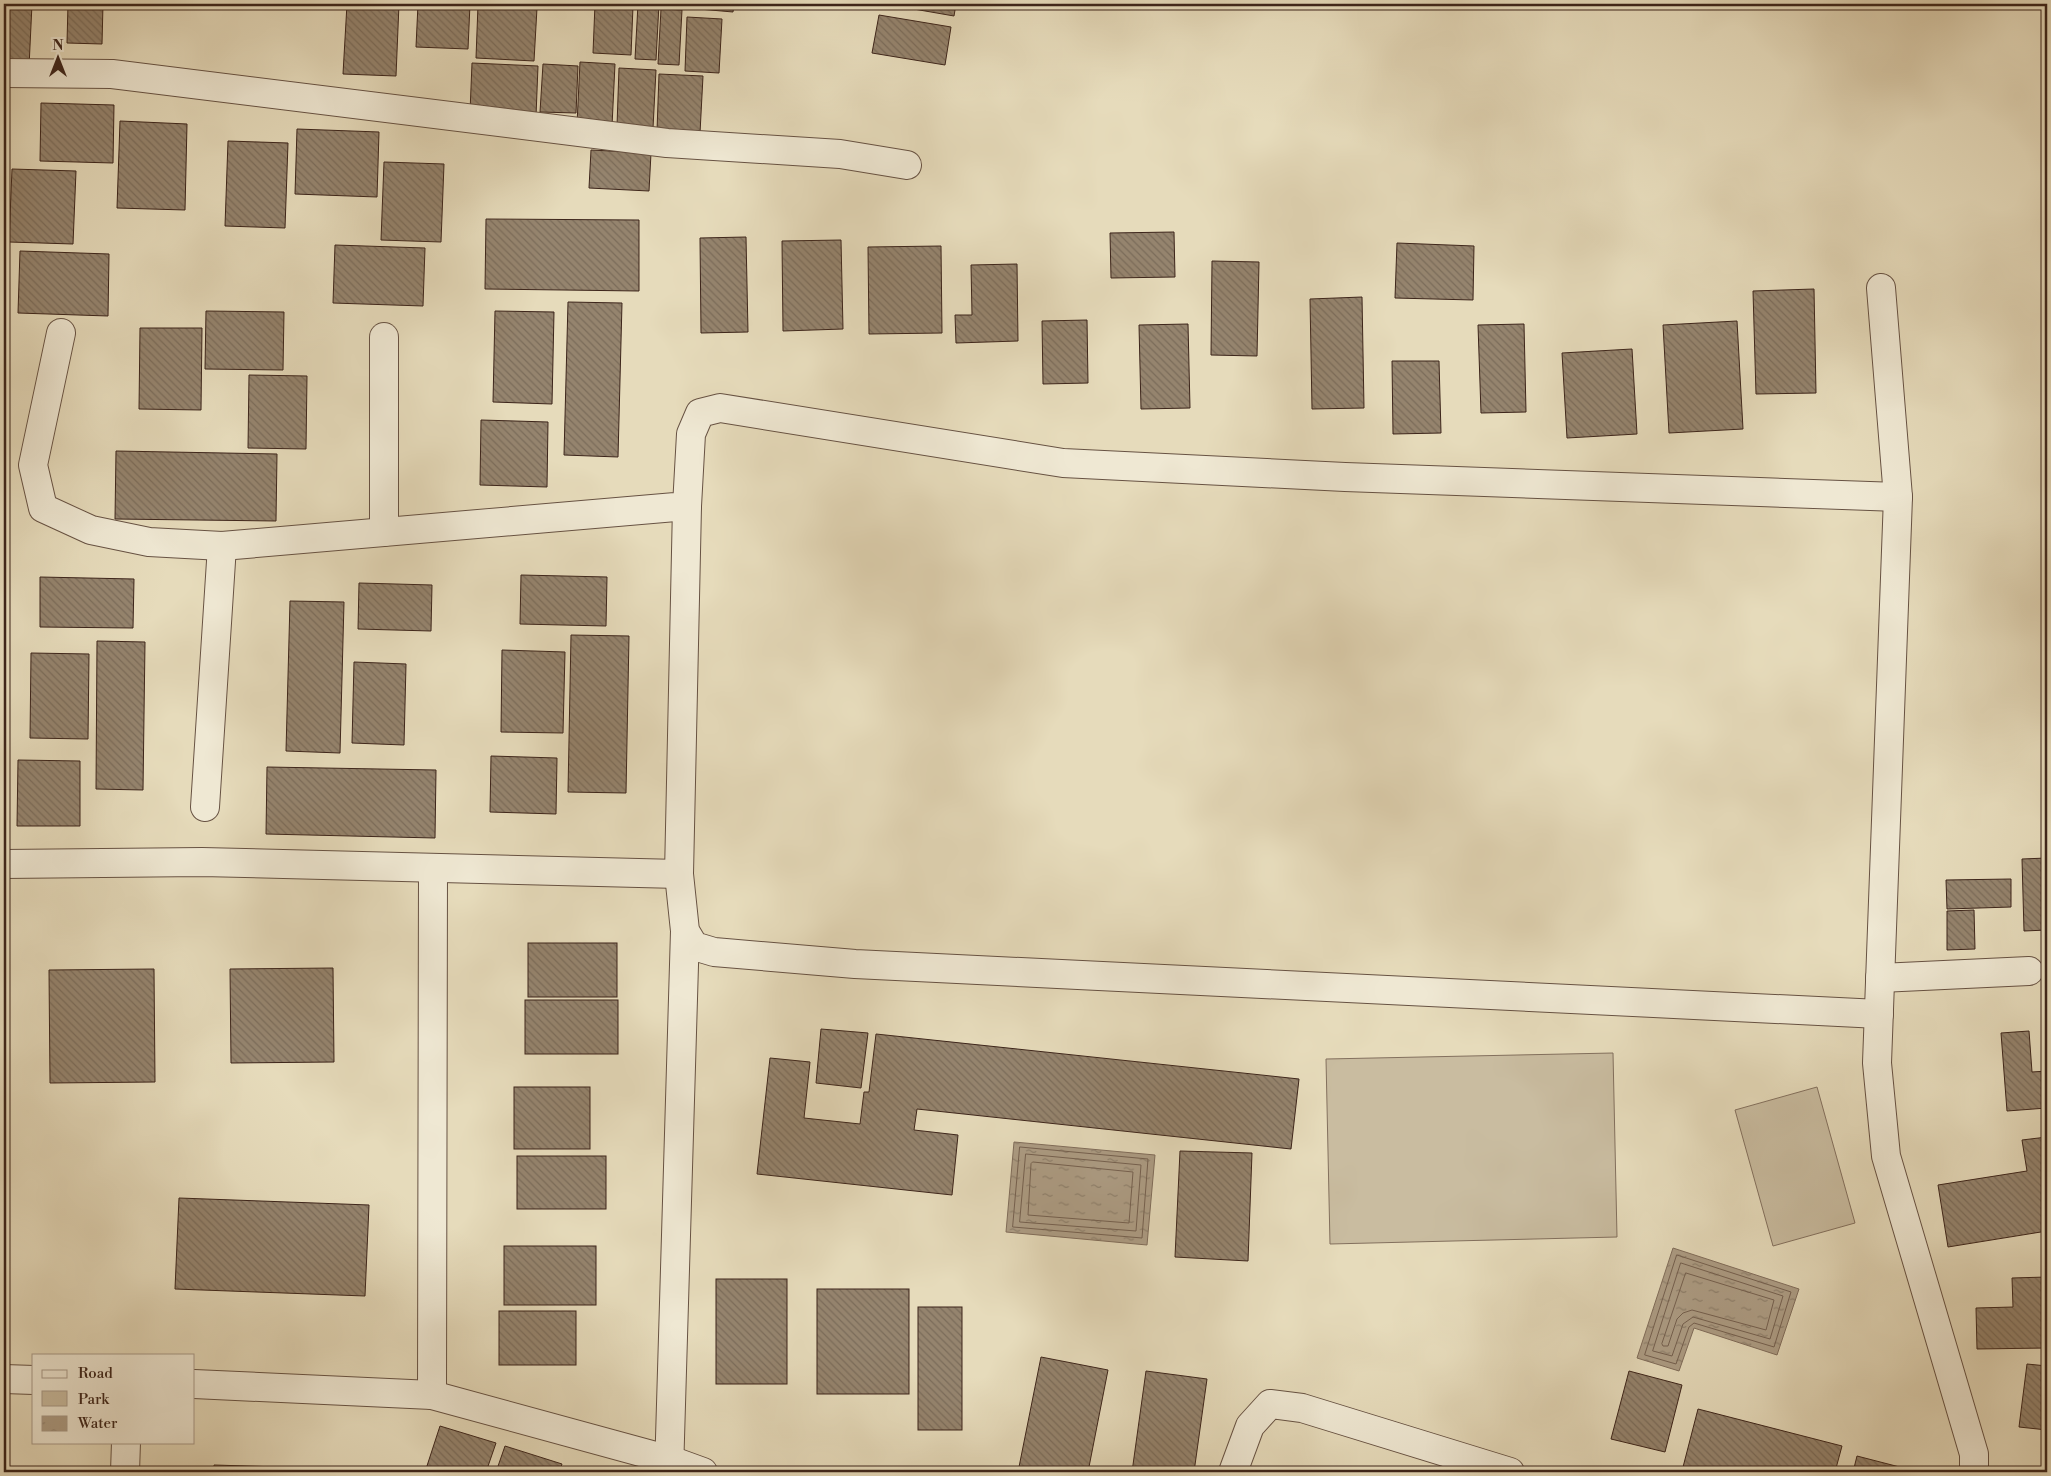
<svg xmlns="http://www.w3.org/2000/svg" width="2051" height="1476" viewBox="0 0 2051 1476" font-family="'Libre Bodoni',serif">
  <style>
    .green { fill: #c9bca0; stroke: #83705e }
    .water { fill: url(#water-ripples); stroke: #806d5b }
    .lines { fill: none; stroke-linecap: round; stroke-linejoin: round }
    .shore { stroke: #756150; stroke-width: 1 }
    .building { fill: url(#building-back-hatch); stroke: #3d251b }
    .minor-casing { stroke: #675243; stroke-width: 30 }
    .minor { stroke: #efe8d3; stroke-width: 28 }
  </style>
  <defs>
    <pattern id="water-ripples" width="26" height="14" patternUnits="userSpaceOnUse" patternTransform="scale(1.25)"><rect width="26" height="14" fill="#ad9d85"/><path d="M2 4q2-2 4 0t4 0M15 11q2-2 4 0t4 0" fill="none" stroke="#8e806c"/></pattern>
    <pattern id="building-back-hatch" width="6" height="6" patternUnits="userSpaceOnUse" patternTransform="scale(1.25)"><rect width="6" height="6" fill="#95846e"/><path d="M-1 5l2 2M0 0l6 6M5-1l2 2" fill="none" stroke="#7b6c5a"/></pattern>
  </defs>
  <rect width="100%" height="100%" fill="#e6dbbb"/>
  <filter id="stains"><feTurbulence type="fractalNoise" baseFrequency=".004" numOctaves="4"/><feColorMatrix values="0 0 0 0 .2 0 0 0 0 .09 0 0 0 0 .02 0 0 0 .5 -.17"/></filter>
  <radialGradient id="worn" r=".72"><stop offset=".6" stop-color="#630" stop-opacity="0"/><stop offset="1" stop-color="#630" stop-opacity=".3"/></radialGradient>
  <!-- green -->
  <g class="green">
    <polygon points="1613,1053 1617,1237 1330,1244 1326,1059"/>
    <polygon points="1817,1087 1855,1223 1773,1246 1735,1110"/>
  </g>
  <!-- water -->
  <g class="water">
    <polygon points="1014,1142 1155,1155 1147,1245 1006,1232"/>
    <polygon points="1673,1248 1799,1289 1777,1355 1694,1328 1679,1371 1637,1358"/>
  </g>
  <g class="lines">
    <!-- shore -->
    <g class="shore">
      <polygon points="1020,1147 1148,1159 1142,1238 1013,1227"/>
      <polygon points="1026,1154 1141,1165 1136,1231 1020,1222"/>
      <polygon points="1033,1162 1133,1172 1129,1223 1028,1215 1031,1164"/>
      <polygon points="1677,1255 1791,1292 1774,1347 1694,1323 1689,1327 1676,1364 1645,1355"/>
      <polygon points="1681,1263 1783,1296 1770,1339 1693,1317 1683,1324 1672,1356 1653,1351"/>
      <polygon points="1686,1273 1774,1300 1766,1330 1692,1310 1683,1313 1677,1319 1668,1346 1663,1346 1662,1344"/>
    </g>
  </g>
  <!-- building -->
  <g class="building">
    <polygon points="4,4 32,4 29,67 4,67"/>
    <polygon points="68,4 103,4 102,44 67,43"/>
    <polygon points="347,4 399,4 396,76 343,74"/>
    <polygon points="418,4 470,4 468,49 416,47"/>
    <polygon points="595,4 633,6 631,55 593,53"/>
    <polygon points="638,4 659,4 656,60 635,59"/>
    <polygon points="671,4 694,4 694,7"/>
    <polygon points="699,4 734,4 733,12 699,9"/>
    <polygon points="885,4 956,4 954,16"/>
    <polygon points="478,5 537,8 534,61 476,58"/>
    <polygon points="661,9 682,10 679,65 658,64"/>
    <polygon points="879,15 951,27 945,65 872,53"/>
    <polygon points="687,17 722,19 719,73 685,71"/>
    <polygon points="580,62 615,64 612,126 577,124"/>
    <polygon points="472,63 538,66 536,116 470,112"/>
    <polygon points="543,64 578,66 576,113 540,112"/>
    <polygon points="619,68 656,70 653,128 617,126"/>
    <polygon points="659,74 703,76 700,133 657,131"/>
    <polygon points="41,103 114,105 113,163 40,161"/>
    <polygon points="120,121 187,124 185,210 117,208"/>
    <polygon points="297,129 379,132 377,197 295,194"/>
    <polygon points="228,141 288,143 285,228 225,226"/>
    <polygon points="591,150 651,153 649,191 589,188"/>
    <polygon points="384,162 444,164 441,242 381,240"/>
    <polygon points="12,169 76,171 73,244 9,242"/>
    <polygon points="486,219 639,220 639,291 485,289"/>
    <polygon points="1174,232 1175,277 1111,278 1110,233"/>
    <polygon points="746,237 748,332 701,333 700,238"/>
    <polygon points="841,240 843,329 783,331 782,241"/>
    <polygon points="1397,243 1474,246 1473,300 1395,298"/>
    <polygon points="335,245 425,248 423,306 333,303"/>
    <polygon points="941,246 942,333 869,334 868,247"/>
    <polygon points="20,251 109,254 108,316 18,313"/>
    <polygon points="1212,261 1259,262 1257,356 1211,355"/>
    <polygon points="1017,264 1018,341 956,343 955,315 972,315 971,265"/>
    <polygon points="1814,289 1816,393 1756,394 1753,291"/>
    <polygon points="1362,297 1364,408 1312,409 1310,299"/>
    <polygon points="568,302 622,303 618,457 564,455"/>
    <polygon points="206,311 284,312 283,370 205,369"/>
    <polygon points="495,311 554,312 552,404 493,402"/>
    <polygon points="1087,320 1088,383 1043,384 1042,321"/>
    <polygon points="1737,321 1743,429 1669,433 1663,325"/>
    <polygon points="1188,324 1190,408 1141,409 1139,325"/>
    <polygon points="1524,324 1526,412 1481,413 1478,325"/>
    <polygon points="140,328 202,328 201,410 139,409"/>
    <polygon points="1632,349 1637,434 1567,438 1562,353"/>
    <polygon points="1392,361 1439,361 1441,433 1393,434"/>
    <polygon points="249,375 307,376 306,449 248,448"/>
    <polygon points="481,420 548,422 547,487 480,485"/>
    <polygon points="116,451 277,454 276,521 115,519"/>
    <polygon points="521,575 607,577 606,626 520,624"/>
    <polygon points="40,577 134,579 133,628 40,627"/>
    <polygon points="359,583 432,585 431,631 358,629"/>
    <polygon points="290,601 344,602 340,753 286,751"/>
    <polygon points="571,635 629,636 626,793 568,792"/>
    <polygon points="97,641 145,642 143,790 96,789"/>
    <polygon points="502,650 565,652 563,733 501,732"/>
    <polygon points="31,653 89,654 88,739 30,738"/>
    <polygon points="354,662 406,664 404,745 352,743"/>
    <polygon points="491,756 557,758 556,814 490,812"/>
    <polygon points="18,760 80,761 80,826 17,826"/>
    <polygon points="267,767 436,770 435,838 266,834"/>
    <polygon points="2047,858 2047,930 2024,931 2022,859"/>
    <polygon points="2011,879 2011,907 1947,909 1946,880"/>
    <polygon points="1974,910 1975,949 1947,950 1947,911"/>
    <rect x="528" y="943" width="89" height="54"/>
    <polygon points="333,968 334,1062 231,1063 230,969"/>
    <polygon points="154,969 155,1082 50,1083 49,970"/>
    <rect x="525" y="1000" width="93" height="54"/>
    <polygon points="821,1029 868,1033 861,1088 816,1083"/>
    <polygon points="2029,1031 2032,1072 2047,1071 2047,1108 2007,1111 2001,1033"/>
    <polygon points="876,1034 1299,1079 1291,1149 917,1109 914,1130 958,1135 952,1195 757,1174 770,1058 810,1062 804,1118 860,1124 864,1092 869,1092"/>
    <rect x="514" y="1087" width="76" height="62"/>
    <polygon points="2047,1137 2047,1231 1948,1247 1938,1185 2027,1171 2022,1140"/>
    <polygon points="1180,1151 1252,1153 1248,1261 1175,1257"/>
    <rect x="517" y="1156" width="89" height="53"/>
    <polygon points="179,1198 369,1205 365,1296 175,1289"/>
    <rect x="504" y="1246" width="92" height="59"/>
    <polygon points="2047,1277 2047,1348 1977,1349 1976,1308 2013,1307 2012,1278"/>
    <rect x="716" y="1279" width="71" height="105"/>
    <rect x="817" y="1289" width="92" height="105"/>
    <rect x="918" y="1307" width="44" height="123"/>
    <rect x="499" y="1311" width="77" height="54"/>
    <polygon points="1041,1357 1108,1370 1088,1472 1018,1472"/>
    <polygon points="2027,1364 2047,1366 2047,1430 2019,1427"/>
    <polygon points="1146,1371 1207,1379 1194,1472 1132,1472"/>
    <polygon points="1629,1371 1682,1385 1665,1452 1611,1439"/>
    <polygon points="1698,1409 1842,1446 1835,1472 1682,1471"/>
    <polygon points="440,1426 496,1443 486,1472 425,1472"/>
    <polygon points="505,1446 562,1464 559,1472 496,1472"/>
    <polygon points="1857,1456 1919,1472 1853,1472"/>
    <polygon points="214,1465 312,1468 312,1472 214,1472"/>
  </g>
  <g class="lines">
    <defs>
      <g id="minor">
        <polyline points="4,73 112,74 667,143 840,154 907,165"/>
        <polyline points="1881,288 1898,497 1877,1063 1886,1156 1974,1454 1974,1472"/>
        <polyline points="61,333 33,465 43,508 91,530 149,542 222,546 687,506 691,434 700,413 720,408 1063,463 1345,477 1898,497"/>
        <polyline points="687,506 679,874 685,931 694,946 714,952 855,964 1879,1014"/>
        <polyline points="384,532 384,337"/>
        <polyline points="205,807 222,546"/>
        <polyline points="4,864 202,862 679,874"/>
        <polyline points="1880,978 2029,971"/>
        <polyline points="4,1379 34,1380"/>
        <polyline points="194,1384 432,1395 670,1460 703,1472"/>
        <polyline points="432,1395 433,868"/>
        <polyline points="125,1472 126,1442"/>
        <polyline points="669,1472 685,931"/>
        <polyline points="1233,1472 1250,1426 1270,1404 1302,1408 1510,1472"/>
      </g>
    </defs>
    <!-- minor casing -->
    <use href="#minor" class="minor-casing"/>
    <!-- minor -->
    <use href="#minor" class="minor"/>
  </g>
  <!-- margin -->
  <rect width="2051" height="1476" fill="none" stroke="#e6dbbb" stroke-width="20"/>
  <rect x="5" y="5" width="2041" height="1466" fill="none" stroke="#3d251b" stroke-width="2.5"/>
  <rect x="10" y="10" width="2031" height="1456" fill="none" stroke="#3d251b"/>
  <!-- legend -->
  <rect x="32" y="1354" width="162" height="90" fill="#efe8d3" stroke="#a89a89"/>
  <rect x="42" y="1370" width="25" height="8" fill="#efe8d3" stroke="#a89a89"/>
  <text x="78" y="1378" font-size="15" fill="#3d251b">Road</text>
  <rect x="42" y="1391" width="25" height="15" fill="#c9bca0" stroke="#a89a89"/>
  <text x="78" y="1404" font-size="15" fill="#3d251b">Park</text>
  <rect x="42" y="1416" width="25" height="15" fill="url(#water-ripples)" stroke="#a89a89"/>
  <text x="78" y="1428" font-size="15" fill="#3d251b">Water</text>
  <!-- north arrow -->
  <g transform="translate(58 58)" stroke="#efe8d3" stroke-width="4" paint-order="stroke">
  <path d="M0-4L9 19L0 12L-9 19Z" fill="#3d251b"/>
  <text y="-8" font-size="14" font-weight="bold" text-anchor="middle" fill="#3d251b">N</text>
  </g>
  <rect width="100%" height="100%" filter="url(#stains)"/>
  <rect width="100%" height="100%" fill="url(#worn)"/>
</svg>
